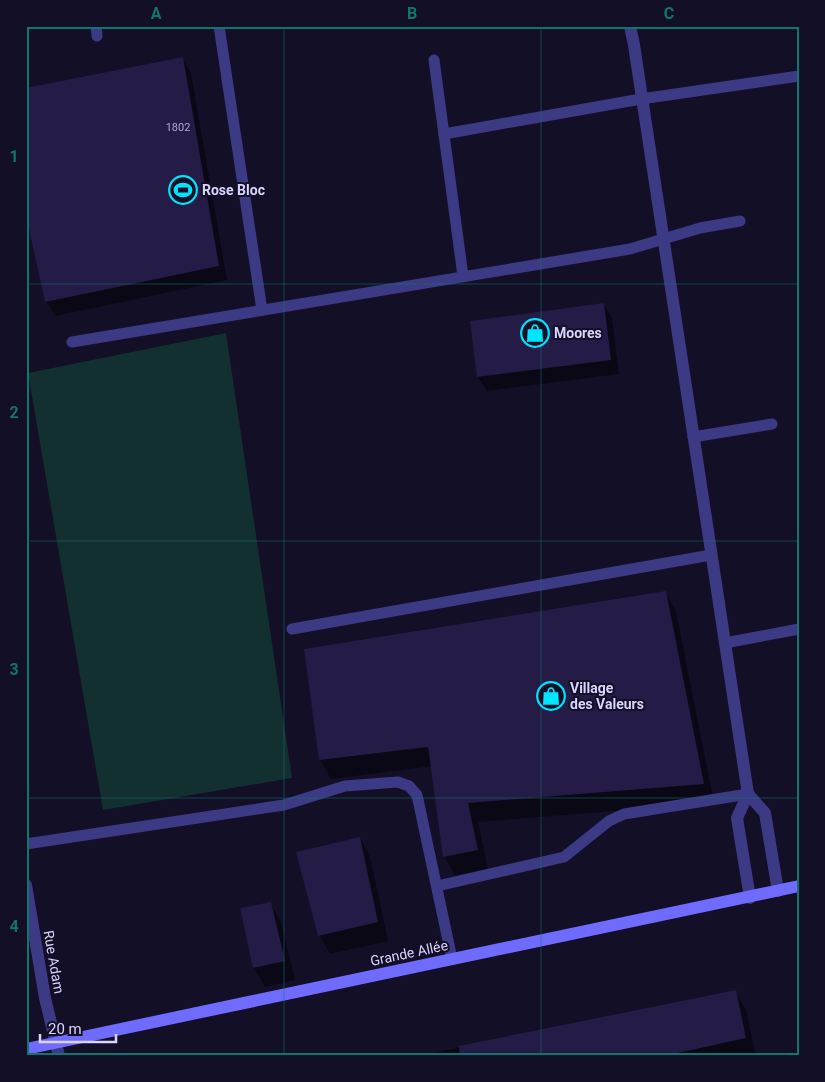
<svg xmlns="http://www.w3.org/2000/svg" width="825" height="1082" viewBox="0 0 825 1082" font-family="Roboto,sans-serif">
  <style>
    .green { fill: #12302f }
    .shadow { fill: #0007 }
    .building { fill: #241b47 }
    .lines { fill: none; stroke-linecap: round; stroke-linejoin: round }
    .lane { stroke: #3d3a85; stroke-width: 11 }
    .street { stroke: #3d3a85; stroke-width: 12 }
    .secondary { stroke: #6f6bff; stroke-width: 12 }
    .grid { fill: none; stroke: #0f766e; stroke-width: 1; stroke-opacity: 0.55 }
    .labels { text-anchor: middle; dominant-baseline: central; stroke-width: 4; stroke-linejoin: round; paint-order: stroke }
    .number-label { font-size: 11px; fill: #aca6d1 }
    .poi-label { font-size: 14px; font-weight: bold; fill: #d9d4ff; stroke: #130f26; text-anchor: start }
    .street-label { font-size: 14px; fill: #d9d4ff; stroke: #130f26 }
    .neatline { fill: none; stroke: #0f766e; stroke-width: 2 }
    .grid-label { font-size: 16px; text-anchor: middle; font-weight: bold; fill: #0f766e }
  </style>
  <rect width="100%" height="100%" fill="#130f26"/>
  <!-- green -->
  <polygon class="green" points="226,333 292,778 103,810 28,373"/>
  <!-- shadow -->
  <g class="shadow">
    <polygon points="182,58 191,73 227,280 55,316 46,301"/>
    <polygon points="604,304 612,319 619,374 487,391 478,377 472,322"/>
    <polygon points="665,592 676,611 714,803 478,822 488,869 455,875 444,856 432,766 331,779 320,760"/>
    <polygon points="360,838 370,857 388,941 330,954 319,935"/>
    <polygon points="270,903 281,922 295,980 265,987 254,968 242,909"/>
    <polygon points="735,991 746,1010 756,1056 419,1056"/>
  </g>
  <!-- building -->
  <g class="building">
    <polygon points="183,57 219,266 45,302 26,215 26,88"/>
    <polygon points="604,303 611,360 477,377 470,321"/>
    <polygon points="666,591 704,784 468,803 478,850 443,857 428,747 319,760 304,649"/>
    <polygon points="360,837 378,922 318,936 296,852"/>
    <polygon points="271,902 285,961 253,968 240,908"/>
    <polygon points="736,990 746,1038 664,1056 460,1056 459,1046"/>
  </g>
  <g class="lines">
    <!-- lane -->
    <g class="lane">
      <polyline points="96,26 97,36"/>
      <polyline points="219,26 262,310"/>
      <polyline points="434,60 463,276"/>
      <polyline points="444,134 641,99 799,76"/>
      <polyline points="72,342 630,249 700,228 740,221"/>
      <polyline points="693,437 772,424"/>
      <polyline points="292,629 711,555"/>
      <polyline points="725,643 799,629"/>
      <polyline points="26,844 284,805 345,786 398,782 409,786 417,795 452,959"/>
      <polyline points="437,886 564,857 609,821 624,814 748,794"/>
    </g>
    <!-- street -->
    <g class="street">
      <polyline points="630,26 634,45 748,794 737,818 750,898"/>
      <polyline points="748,794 765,813 778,891"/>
      <polyline points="26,885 45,998 59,1056"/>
    </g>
    <!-- secondary -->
    <polyline class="secondary" points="26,1049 799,886"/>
  </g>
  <!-- grid -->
  <path class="grid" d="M284,26V1056M541,26V1056M26,284H799M26,541H799M26,798H799"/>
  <!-- icons -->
  <defs>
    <symbol id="stadium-ring" viewBox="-11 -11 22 22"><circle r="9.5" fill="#130f26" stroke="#00e5ff" stroke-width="1.5"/><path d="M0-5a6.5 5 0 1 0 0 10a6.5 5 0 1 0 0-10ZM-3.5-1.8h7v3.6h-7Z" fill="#00e5ff"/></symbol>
    <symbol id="shop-ring" viewBox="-11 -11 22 22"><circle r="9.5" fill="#130f26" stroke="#00e5ff" stroke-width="1.5"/><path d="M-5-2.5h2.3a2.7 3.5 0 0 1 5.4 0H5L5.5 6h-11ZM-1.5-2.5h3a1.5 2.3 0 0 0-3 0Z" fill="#00e5ff"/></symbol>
  </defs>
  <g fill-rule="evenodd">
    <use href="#stadium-ring" x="167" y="174" width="32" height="32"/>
    <use href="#shop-ring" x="519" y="317" width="32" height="32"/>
    <use href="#shop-ring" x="535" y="680" width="32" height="32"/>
  </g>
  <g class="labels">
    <!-- number labels -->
    <g class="number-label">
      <text x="178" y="127">1802</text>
    </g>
    <!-- poi labels -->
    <g class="poi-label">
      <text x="202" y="190">Rose Bloc</text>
      <text x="554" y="333">Moores</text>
      <text x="570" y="688">Village<tspan x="570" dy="16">des Valeurs</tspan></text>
    </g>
    <!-- street labels -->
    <g class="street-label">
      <text transform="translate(409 953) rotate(-12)">Grande Allée</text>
      <text transform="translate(54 962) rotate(80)">Rue Adam</text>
    </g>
  </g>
  <!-- border -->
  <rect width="825" height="1082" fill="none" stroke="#130f26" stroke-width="55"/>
  <!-- scale -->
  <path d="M40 1034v8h76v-8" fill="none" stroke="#d9d4ff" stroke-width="2.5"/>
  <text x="48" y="1034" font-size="15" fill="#d9d4ff" stroke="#130f26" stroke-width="4" paint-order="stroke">20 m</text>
  <rect x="28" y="28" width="770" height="1026" class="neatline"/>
  <g class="grid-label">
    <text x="156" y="19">A</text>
    <text x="412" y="19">B</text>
    <text x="669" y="19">C</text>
    <text x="14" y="162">1</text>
    <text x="14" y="418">2</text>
    <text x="14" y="675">3</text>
    <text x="14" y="932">4</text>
  </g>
</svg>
